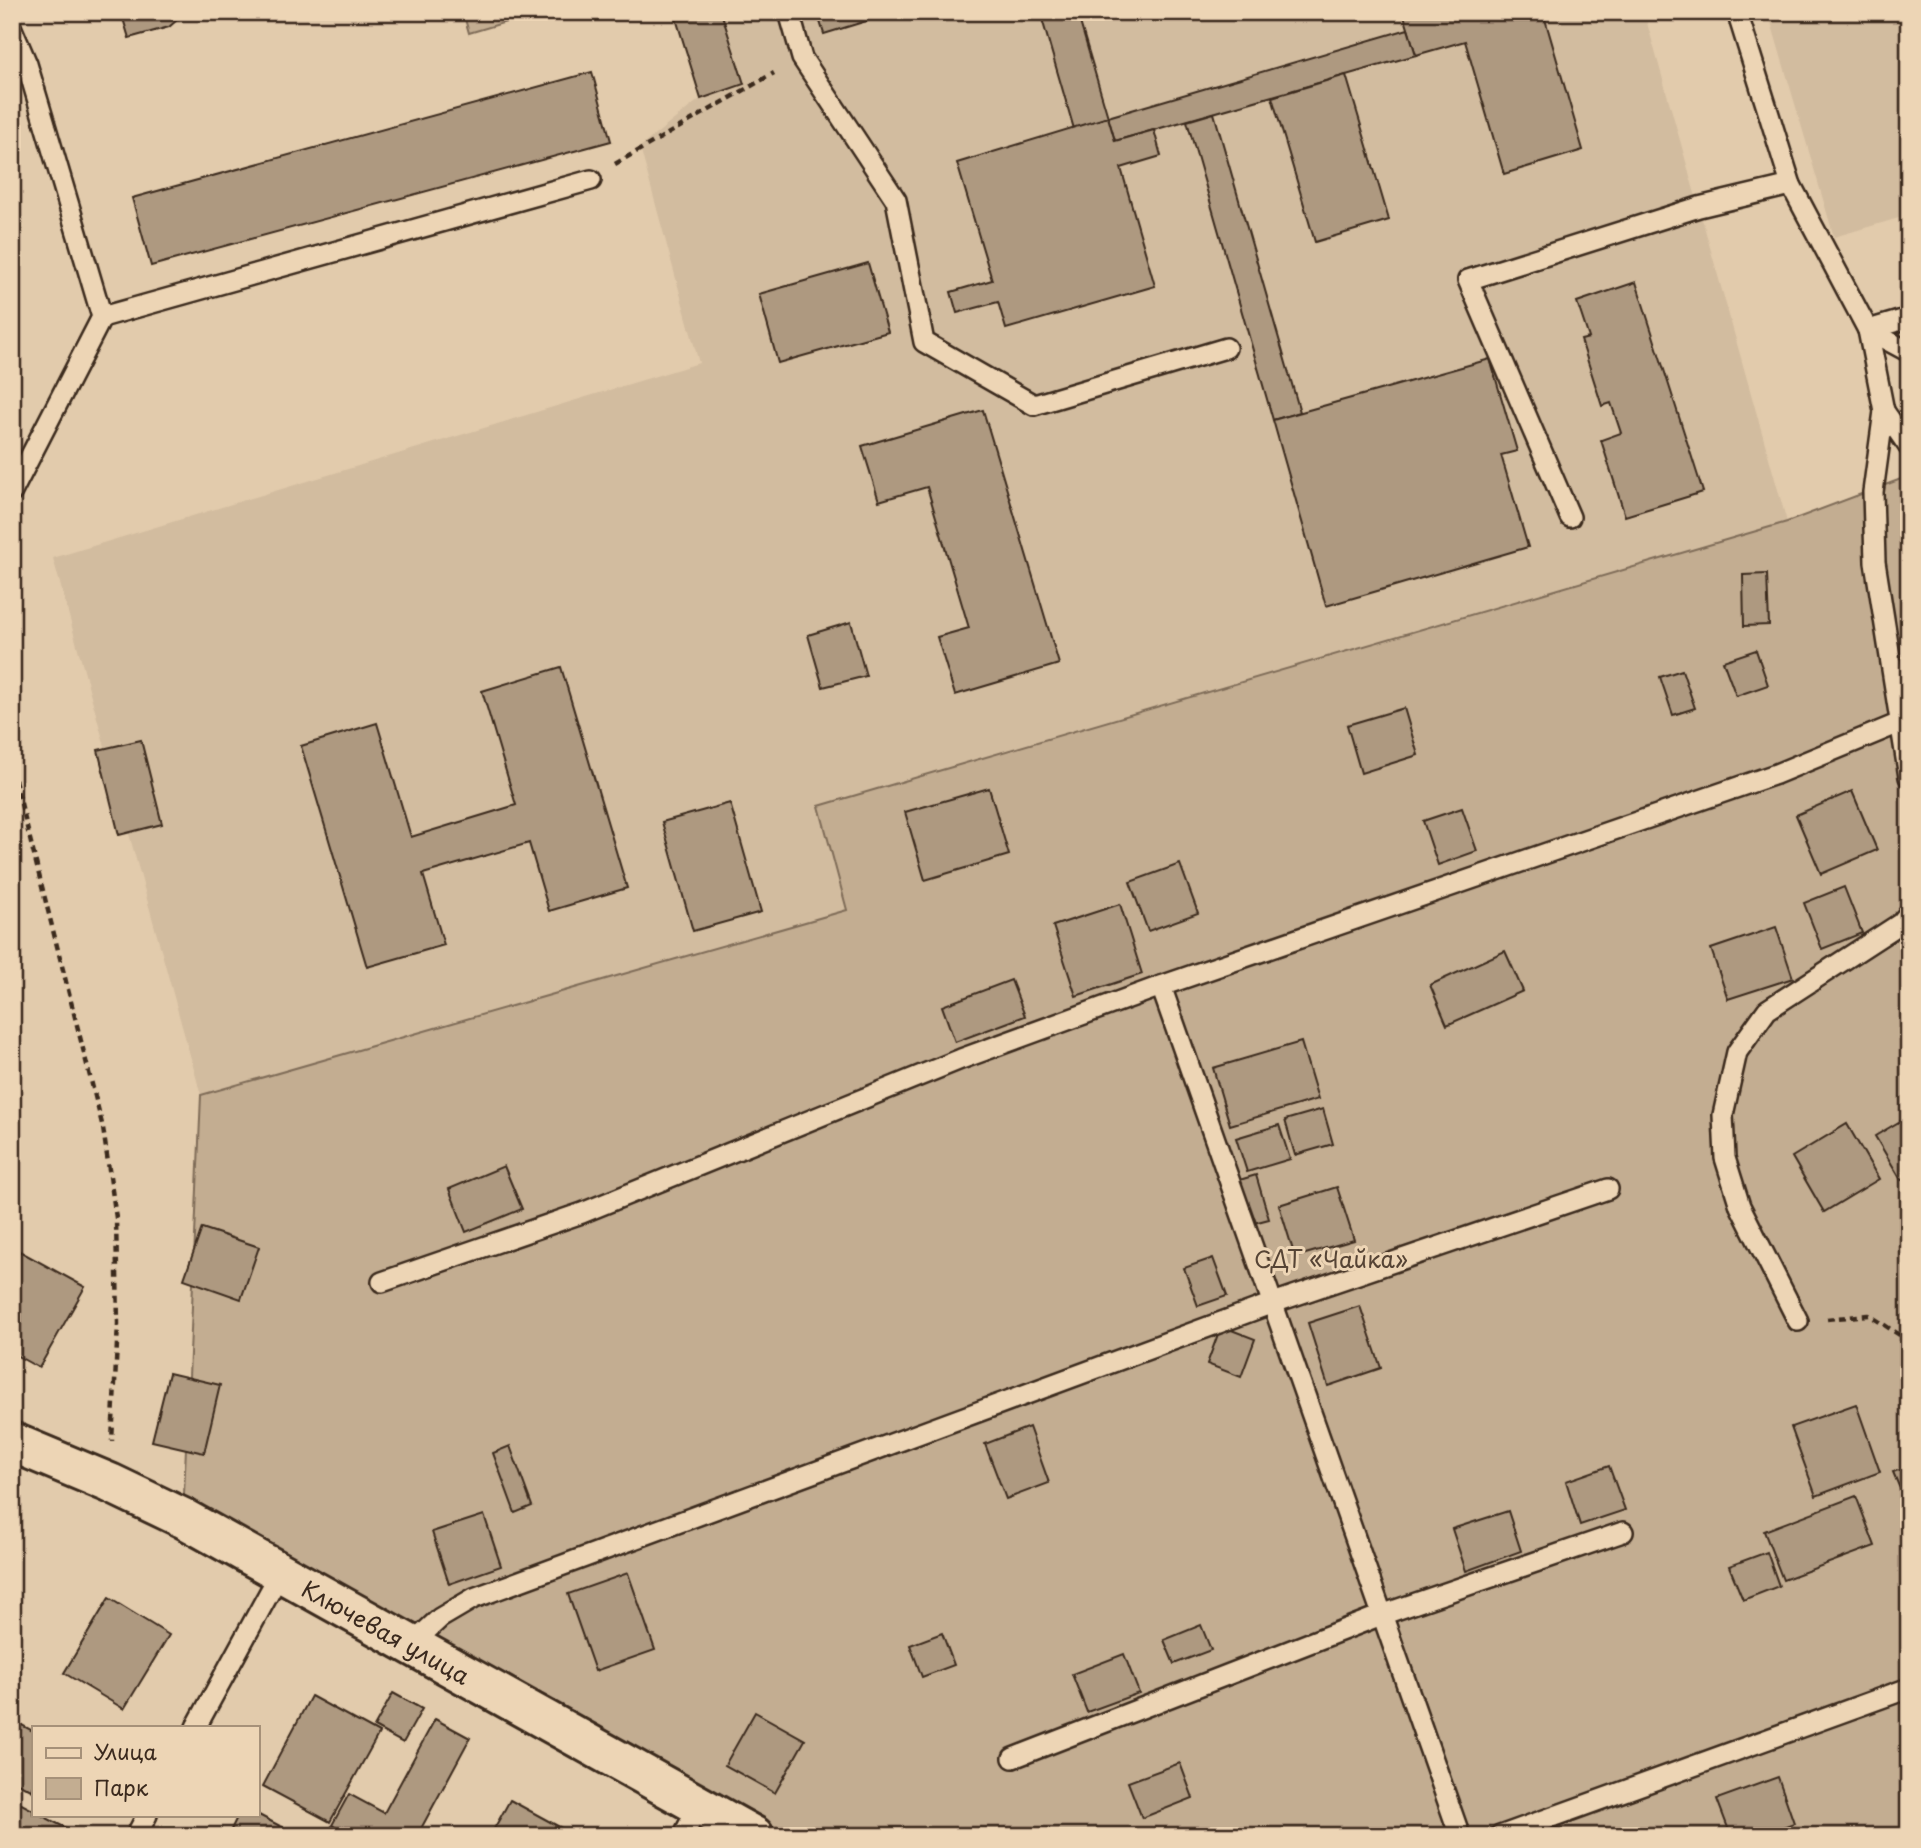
<svg xmlns="http://www.w3.org/2000/svg" width="1921" height="1848" viewBox="0 0 1921 1848" font-family="'Playpen Sans',sans-serif">
  <style>
    .built { fill: #d2bc9f }
    .green { fill: #c3ad91; stroke: #7f6c58; stroke-width: 2 }
    .building { fill: #ae9980; stroke: #3b2a1e; stroke-width: 2 }
    .lines { fill: none; stroke-linecap: round; stroke-linejoin: round }
    .service-casing { stroke: #3b2a1e; stroke-width: 24 }
    .minor-casing { stroke: #3b2a1e; stroke-width: 44 }
    .path { stroke: #3b2a1e; stroke-width: 4.5; stroke-dasharray: 7 5; stroke-linecap: butt }
    .service { stroke: #edd5b5; stroke-width: 19 }
    .minor { stroke: #edd5b5; stroke-width: 38 }
    .labels { text-anchor: middle; dominant-baseline: central; stroke-width: 6; stroke-linejoin: round; paint-order: stroke }
    .park-label { font-size: 23px; fill: #564435; stroke: #edd5b5 }
    .street-label { font-size: 23px; fill: #3b2a1e; stroke: #edd5b5 }
  </style>
  <rect width="100%" height="100%" fill="#e2cbac"/>
  <filter id="ink" filterUnits="userSpaceOnUse"><feTurbulence type="fractalNoise" baseFrequency=".0143" numOctaves="2"/><feDisplacementMap in="SourceGraphic" scale="14" xChannelSelector="R" yChannelSelector="G"/><feConvolveMatrix kernelMatrix="1 2 1 2 8 2 1 2 1" color-interpolation-filters="sRGB"/></filter>
  <g filter="url(#ink)">
    <!-- built -->
    <g class="built">
      <polygon points="674,12 1644,12 1787,522 819,806 847,910 201,1095 53,558 699,363 640,147 700,99"/>
      <polygon points="1768,12 1909,12 1909,215 1834,237"/>
    </g>
    <!-- green -->
    <g class="green">
      <polygon points="463,12 540,12 469,33"/>
      <polygon points="1909,476 1909,1836 754,1836 183,1518 201,1095 847,910 819,806 1787,522"/>
    </g>
    <!-- building -->
    <g class="building">
      <polygon points="121,12 186,12 169,27 129,38"/>
      <polygon points="674,12 721,12 744,84 701,99"/>
      <polygon points="817,12 896,12 824,34"/>
      <polygon points="1040,12 1077,12 1108,117 1074,129"/>
      <polygon points="1403,12 1543,12 1583,150 1504,174 1465,41 1416,55"/>
      <polygon points="1408,29 1416,55 1115,141 1108,117"/>
      <polygon points="592,72 611,141 151,266 132,198"/>
      <polygon points="1346,75 1389,220 1315,242 1272,97"/>
      <polygon points="1214,113 1300,412 1273,420 1187,121"/>
      <polygon points="1108,117 1115,141 1154,130 1161,156 1121,168 1155,286 1006,329 998,302 957,313 951,292 992,280 957,163"/>
      <polygon points="868,263 888,332 778,363 759,294"/>
      <polygon points="1636,282 1703,492 1625,516 1601,440 1621,433 1611,403 1602,406 1581,340 1589,338 1577,302"/>
      <polygon points="1490,359 1517,451 1501,455 1528,547 1326,606 1273,420"/>
      <polygon points="983,410 1059,664 955,695 937,637 969,628 927,487 879,501 862,446"/>
      <polygon points="1767,574 1769,625 1744,626 1743,575"/>
      <polygon points="851,622 866,676 823,687 808,635"/>
      <polygon points="1756,650 1768,685 1736,696 1723,661"/>
      <polygon points="561,667 627,888 549,911 529,843 423,874 444,945 367,967 301,746 377,723 411,837 516,805 482,691"/>
      <polygon points="1682,670 1695,708 1673,715 1660,677"/>
      <polygon points="1404,708 1418,755 1361,773 1347,725"/>
      <polygon points="141,740 162,824 119,835 98,750"/>
      <polygon points="989,788 1009,855 925,880 905,812"/>
      <polygon points="1852,791 1877,850 1821,874 1796,815"/>
      <polygon points="730,803 761,912 693,931 662,822"/>
      <polygon points="1462,808 1477,851 1438,865 1423,821"/>
      <polygon points="1180,864 1198,913 1148,931 1130,882"/>
      <polygon points="1844,887 1862,933 1822,949 1804,903"/>
      <polygon points="1120,904 1142,974 1076,996 1053,926"/>
      <polygon points="1776,927 1793,978 1728,999 1711,949"/>
      <polygon points="1505,951 1523,991 1447,1025 1430,985"/>
      <polygon points="1011,980 1025,1016 955,1042 942,1006"/>
      <polygon points="1301,1042 1318,1099 1230,1125 1213,1068"/>
      <polygon points="1323,1109 1333,1144 1295,1155 1285,1120"/>
      <polygon points="1909,1116 1909,1176 1901,1180 1875,1136"/>
      <polygon points="1847,1124 1879,1179 1824,1212 1792,1157"/>
      <polygon points="1279,1125 1290,1159 1247,1172 1236,1138"/>
      <polygon points="504,1166 522,1209 466,1232 449,1189"/>
      <polygon points="1256,1175 1269,1219 1246,1225 1233,1182"/>
      <polygon points="1337,1187 1354,1240 1295,1257 1279,1205"/>
      <polygon points="202,1228 259,1247 241,1299 184,1279"/>
      <polygon points="12,1247 85,1287 39,1368 12,1353"/>
      <polygon points="1213,1258 1227,1296 1198,1306 1184,1268"/>
      <polygon points="1360,1306 1381,1368 1328,1386 1308,1323"/>
      <polygon points="1221,1326 1255,1339 1241,1377 1207,1364"/>
      <polygon points="169,1373 220,1385 204,1453 152,1441"/>
      <polygon points="1856,1404 1880,1472 1816,1496 1791,1427"/>
      <polygon points="1029,1427 1049,1483 1006,1499 985,1444"/>
      <polygon points="510,1446 532,1506 515,1513 493,1453"/>
      <polygon points="1609,1466 1625,1510 1580,1525 1566,1481"/>
      <polygon points="1909,1466 1909,1510 1893,1472"/>
      <polygon points="1856,1496 1875,1546 1783,1580 1764,1531"/>
      <polygon points="1508,1511 1521,1551 1466,1571 1452,1529"/>
      <polygon points="484,1515 501,1566 449,1584 432,1532"/>
      <polygon points="1767,1552 1779,1586 1743,1600 1729,1566"/>
      <polygon points="628,1573 655,1650 595,1671 568,1594"/>
      <polygon points="109,1598 169,1635 124,1709 64,1673"/>
      <polygon points="1201,1625 1211,1650 1174,1664 1164,1640"/>
      <polygon points="942,1633 954,1665 922,1677 910,1645"/>
      <polygon points="1124,1654 1139,1693 1087,1712 1072,1674"/>
      <polygon points="393,1693 422,1709 403,1743 374,1727"/>
      <polygon points="311,1696 379,1733 330,1822 263,1786"/>
      <polygon points="755,1712 805,1740 775,1793 725,1765"/>
      <polygon points="435,1719 470,1738 417,1836 351,1836 332,1825 349,1794 384,1813"/>
      <polygon points="18,1723 33,1731 33,1791 12,1780 12,1734"/>
      <polygon points="1180,1763 1193,1798 1142,1818 1128,1782"/>
      <polygon points="1778,1777 1794,1823 1759,1836 1731,1836 1717,1799"/>
      <polygon points="12,1799 33,1810 33,1815 41,1815 66,1828 62,1836 12,1836"/>
      <polygon points="510,1800 576,1836 490,1836"/>
      <polygon points="257,1814 299,1836 228,1836 238,1815"/>
    </g>
    <g class="lines">
      <defs>
        <g id="service">
          <polyline points="789,12 802,58 896,200 924,342 1034,405 1226,348"/>
          <polyline points="1737,12 1791,185 1868,330 1909,318"/>
          <polyline points="12,29 27,64 102,317 12,492"/>
          <polyline points="102,317 591,180"/>
          <polyline points="1868,330 1884,411 1873,492 1875,562 1909,777"/>
          <polyline points="1868,330 1909,352"/>
          <polyline points="1884,411 1909,447"/>
          <polyline points="1570,517 1468,280 1699,207 1791,185"/>
          <polyline points="1161,986 1460,1836"/>
          <polyline points="382,1282 582,1213 961,1059 1161,986 1776,774 1902,722"/>
          <polyline points="1798,1321 1740,1206 1725,1158 1723,1115 1737,1052 1767,1010 1901,923 1909,913"/>
          <polyline points="411,1645 440,1618 474,1598 1273,1303 1608,1189"/>
          <polyline points="196,1727 280,1573"/>
          <polyline points="1013,1758 1384,1614 1623,1532"/>
          <polyline points="136,1836 147,1815"/>
          <polyline points="683,1836 699,1805"/>
          <polyline points="1500,1836 1909,1688"/>
        </g>
        <g id="minor">
          <path id="s1" d="M12,1442L110,1483L183,1518L754,1836"/>
        </g>
      </defs>
      <!-- service casing -->
      <use href="#service" class="service-casing"/>
      <!-- minor casing -->
      <use href="#minor" class="minor-casing"/>
      <!-- path -->
      <g class="path">
        <polyline points="615,164 774,73"/>
        <polyline points="12,768 103,1128 116,1218 118,1324 112,1441"/>
        <polyline points="1827,1319 1869,1315 1909,1341"/>
      </g>
      <!-- service -->
      <use href="#service" class="service"/>
      <!-- minor -->
      <use href="#minor" class="minor"/>
    </g>
  </g>
  <g class="labels">
    <!-- park labels -->
    <g class="park-label">
      <text x="1331" y="1258">СДТ «Чайка»</text>
    </g>
    <!-- street labels -->
    <g class="street-label">
      <text stroke="none"><textPath href="#s1" startOffset="420">Ключевая улица</textPath></text>
    </g>
  </g>
  <!-- margin -->
  <rect width="1921" height="1848" fill="none" stroke="#edd5b5" stroke-width="42"/>
  <rect x="21" y="21" width="1879" height="1806" fill="none" stroke="#3b2a1e" stroke-width="2.5" filter="url(#ink)"/>
  <!-- legend -->
  <rect x="32" y="1726" width="228" height="91" fill="#edd5b5" stroke="#a69179" stroke-width="2"/>
  <rect x="46" y="1748" width="35" height="10" fill="#edd5b5" stroke="#a69179" stroke-width="2"/>
  <text x="94" y="1760" font-size="21" fill="#3b2a1e">Улица</text>
  <rect x="46" y="1778" width="35" height="21" fill="#c3ad91" stroke="#a69179" stroke-width="2"/>
  <text x="94" y="1796" font-size="21" fill="#3b2a1e">Парк</text>
</svg>
